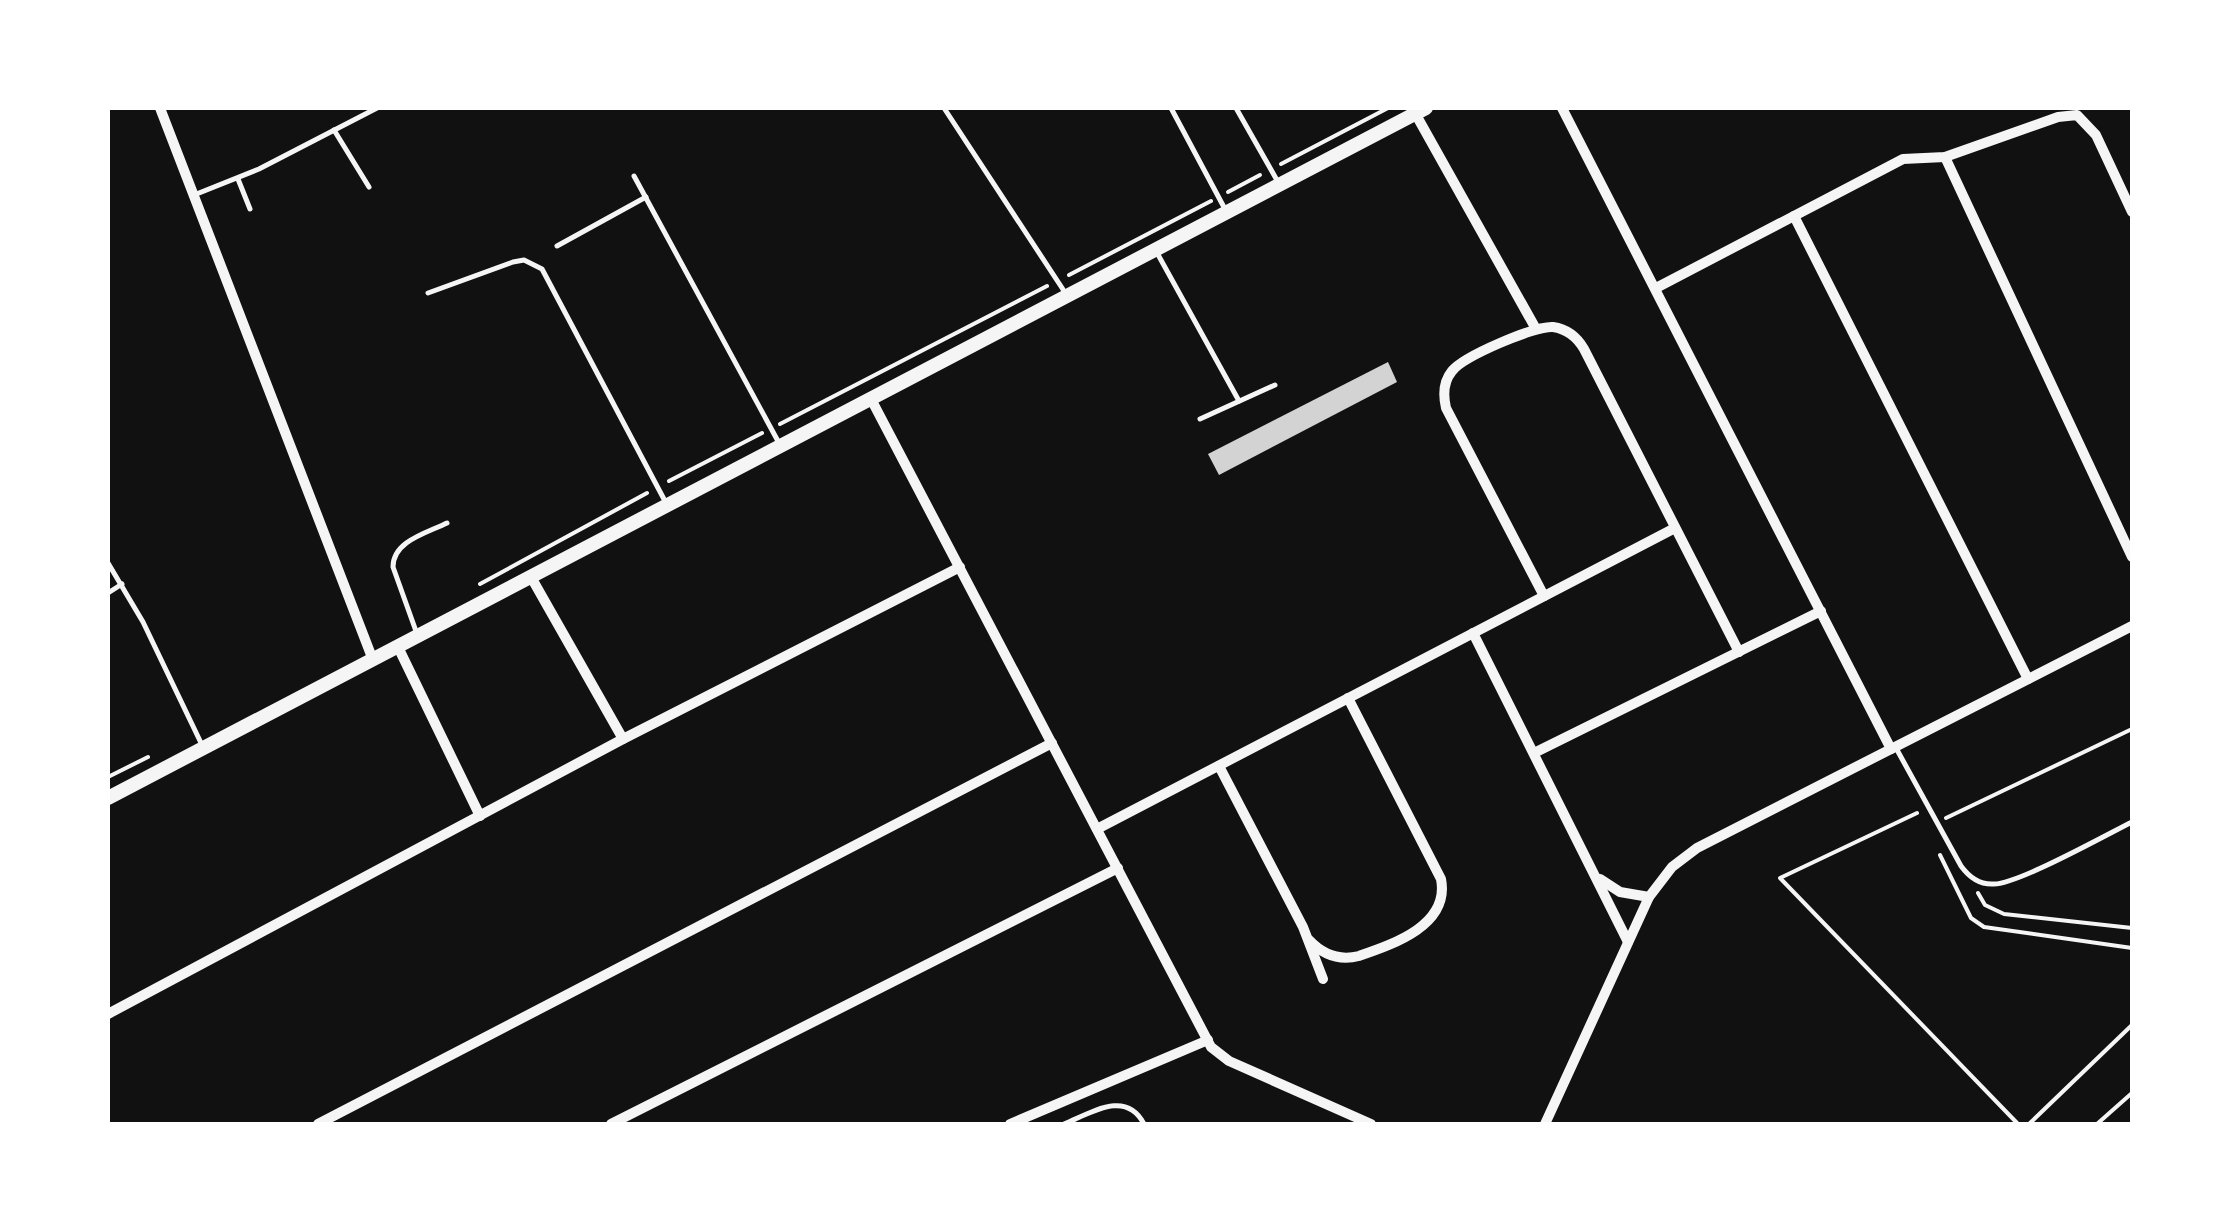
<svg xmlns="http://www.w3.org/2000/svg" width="2240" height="1232" viewBox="0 0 2240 1232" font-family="'PT Serif',serif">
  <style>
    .building { fill: #d3d3d3 }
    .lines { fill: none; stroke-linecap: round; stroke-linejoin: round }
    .path { stroke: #f5f5f5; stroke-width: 4 }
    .service { stroke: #f5f5f5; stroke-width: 5 }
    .minor { stroke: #f5f5f5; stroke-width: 10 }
    .secondary { stroke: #f5f5f5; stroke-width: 14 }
  </style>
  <rect width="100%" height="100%" fill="#111"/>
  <!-- building -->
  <polygon class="building" points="1388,362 1397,382 1219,475 1208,454"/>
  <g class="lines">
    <!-- path -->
    <g class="path">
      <polyline points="1281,164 1388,108"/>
      <polyline points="1228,192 1260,175"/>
      <polyline points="1069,275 1211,201"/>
      <polyline points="780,424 1047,286"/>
      <polyline points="669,481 762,433"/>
      <polyline points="480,584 647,493"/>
      <polyline points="108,777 148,757"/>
      <polyline points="1917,813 1780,878 2018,1124"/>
      <polyline points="1946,818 2132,729"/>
      <polyline points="1940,855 1971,918 1984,927 2132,948"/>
      <polyline points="1978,893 1985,905 2004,914 2132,928"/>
      <polyline points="2029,1124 2132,1025"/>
      <polyline points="2097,1124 2132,1093"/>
    </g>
    <!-- service -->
    <g class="service">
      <polyline points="944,108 1066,294"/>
      <polyline points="1171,108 1226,211"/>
      <polyline points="1236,108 1278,182"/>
      <polyline points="334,130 369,187"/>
      <polyline points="634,176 779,443"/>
      <polyline points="238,179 250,209"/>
      <polyline points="194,195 259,169 377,108"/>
      <polyline points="557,246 646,197"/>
      <polyline points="1156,251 1239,401"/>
      <polyline points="428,293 513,262 524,260 542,269 666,503"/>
      <polyline points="1200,419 1275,385"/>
      <polyline points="108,563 143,622 202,745"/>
      <polyline points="108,593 122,584"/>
      <path d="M417,634L393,567C393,541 427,533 447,523"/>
      <path d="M1896,748L1961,866C1969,877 1980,885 1994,884C2018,884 2106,835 2132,822"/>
      <path d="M1064,1124C1091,1113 1126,1089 1144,1124"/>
    </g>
    <!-- minor -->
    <g class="minor">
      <polyline points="160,108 373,660"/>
      <polyline points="1562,108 1891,749"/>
      <polyline points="1415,113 1536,329"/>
      <polyline points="1945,157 2132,557"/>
      <polyline points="1794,216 2028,679"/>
      <polyline points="1656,288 1903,159 1945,157 2058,117 2077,115 2096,135 2132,212"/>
      <polyline points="871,399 1211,1047 1229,1061 1371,1124"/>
      <polyline points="531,577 623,739"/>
      <path d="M1544,596L1446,408C1443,395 1443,382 1452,371C1464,356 1534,326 1553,327C1567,329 1577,337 1584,349L1739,652"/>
      <polyline points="1473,633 1628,942"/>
      <polyline points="398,647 480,816"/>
      <polyline points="1534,753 1821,611"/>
      <polyline points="1219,766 1303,927 1323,979"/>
      <polyline points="1097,829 1675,528"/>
      <polyline points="1600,879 1620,892 1649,897"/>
      <path d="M1309,940C1323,955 1339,961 1359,956C1394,944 1450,925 1441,879L1348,698"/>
      <polyline points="108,1014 623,739 960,567"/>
      <polyline points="318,1124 1052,743"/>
      <polyline points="611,1124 1118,868"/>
      <polyline points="1010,1124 1208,1040"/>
      <polyline points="1545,1124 1649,897 1672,867 1697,848 2132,626"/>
    </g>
    <!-- secondary -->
    <polyline class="secondary" points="108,798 1426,108"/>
  </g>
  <!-- border -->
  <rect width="2240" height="1232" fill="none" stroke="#ffffff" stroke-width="220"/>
</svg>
